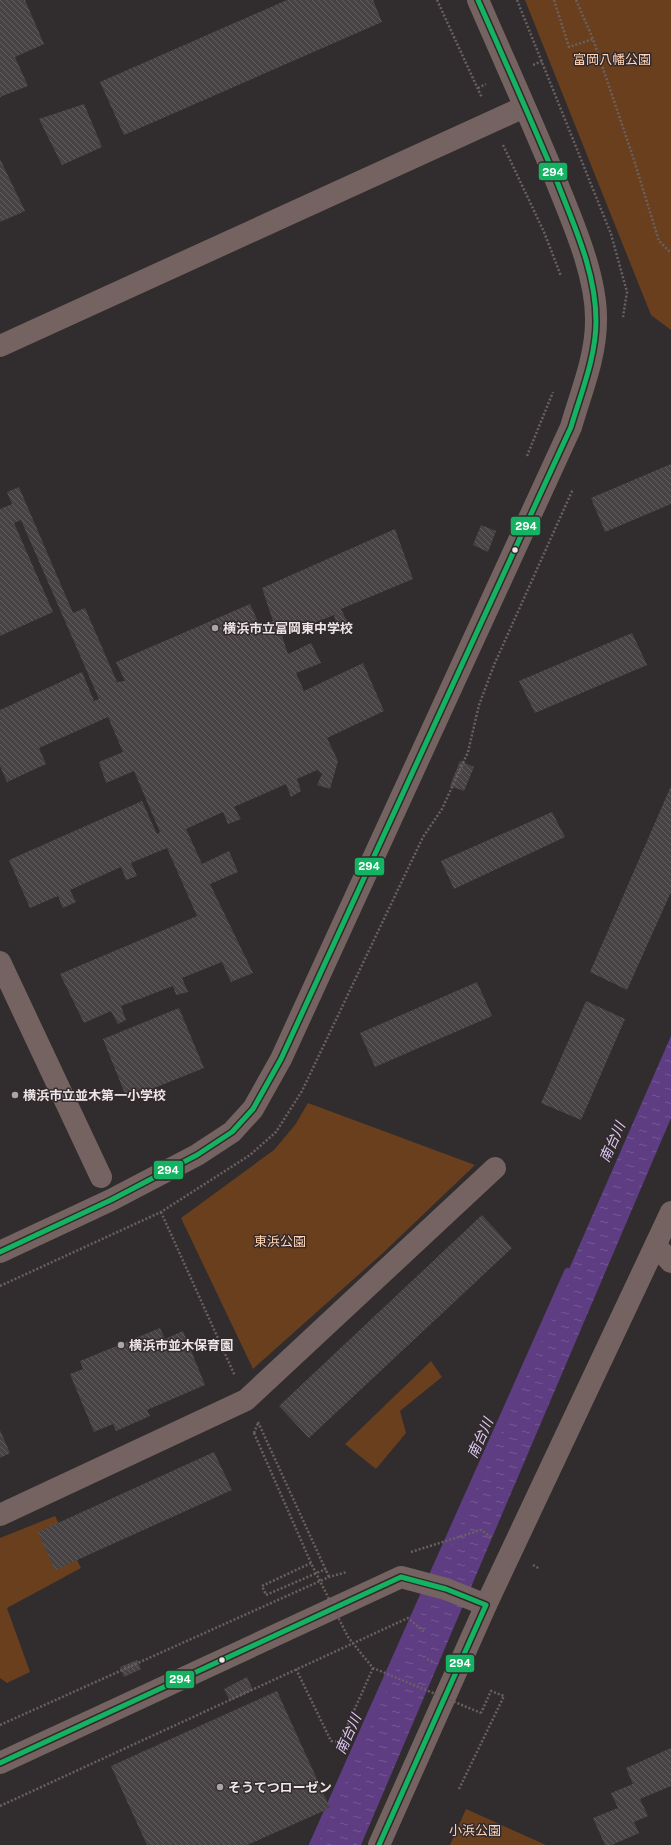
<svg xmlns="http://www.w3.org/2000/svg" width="671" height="1845" viewBox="0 0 671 1845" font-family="'Public Sans','Noto Sans JP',sans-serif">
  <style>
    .park { fill: #693f1e }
    .water { fill: url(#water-ripples) }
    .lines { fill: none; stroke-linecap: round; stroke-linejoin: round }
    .stream { stroke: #5e3d83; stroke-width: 8 }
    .building { fill: url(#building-back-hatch) }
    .path { stroke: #6b6060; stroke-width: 2.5; stroke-dasharray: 2 2; stroke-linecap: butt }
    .minor { stroke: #756362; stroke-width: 22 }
    .path-bridge { stroke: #6b6060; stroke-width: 2.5; stroke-dasharray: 2 2; stroke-linecap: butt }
    .bus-1-casing { stroke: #332a2c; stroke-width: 8 }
    .bus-1 { stroke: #13b361; stroke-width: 5 }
    .bus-dot { fill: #ece6e8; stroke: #332a2c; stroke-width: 1.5 }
    .poi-dot { fill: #aba5a7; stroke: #332a2c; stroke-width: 1.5 }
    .labels { text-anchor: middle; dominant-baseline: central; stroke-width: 3; stroke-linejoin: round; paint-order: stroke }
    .park-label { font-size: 13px; fill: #ffd4b7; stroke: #332a2c }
    .poi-label { font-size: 13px; font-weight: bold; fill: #ece6e8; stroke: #332a2c; text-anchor: start }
    .water-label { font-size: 14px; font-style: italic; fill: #decdf9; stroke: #332a2c }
    .line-badge { stroke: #332a2c; stroke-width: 1.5 }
    .badge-label { font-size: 11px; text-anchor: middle; font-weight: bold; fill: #fff }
  </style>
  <defs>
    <pattern id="water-ripples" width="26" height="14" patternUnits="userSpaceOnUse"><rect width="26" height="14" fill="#5e3d83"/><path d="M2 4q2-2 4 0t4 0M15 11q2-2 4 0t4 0" fill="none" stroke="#755995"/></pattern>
    <pattern id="building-back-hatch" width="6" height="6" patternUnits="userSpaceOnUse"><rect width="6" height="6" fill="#474345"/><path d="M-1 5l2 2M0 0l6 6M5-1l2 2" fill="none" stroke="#625e60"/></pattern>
  </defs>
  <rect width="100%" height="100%" fill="#312c2d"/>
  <!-- park -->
  <g class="park">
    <polygon points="525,0 671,0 671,330 651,315"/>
    <polygon points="308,1103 475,1165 384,1252 253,1369 181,1218 274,1150 295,1125"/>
    <polygon points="431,1361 442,1377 400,1411 406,1433 376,1469 345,1444"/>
    <polygon points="55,1516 81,1568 7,1608 30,1672 7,1683 0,1678 0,1538"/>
    <polygon points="466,1809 546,1845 450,1845"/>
  </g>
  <!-- water -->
  <polygon class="water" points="671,1036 671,1118 361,1845 317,1845"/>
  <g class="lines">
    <!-- stream -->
    <polyline class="stream" points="313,1845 568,1272"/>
  </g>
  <!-- building -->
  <g class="building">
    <polygon points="0,0 25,0 44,44 15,57 28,86 0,97"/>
    <polygon points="287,0 373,0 382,22 124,135 100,82"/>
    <polygon points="84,104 102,147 62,165 39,119"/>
    <polygon points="0,159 25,211 0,222"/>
    <polygon points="671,464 671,504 605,532 591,498"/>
    <polygon points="19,487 73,613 85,608 117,682 125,681 116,662 250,604 260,626 273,621 262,588 395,529 413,579 341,609 348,623 337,628 334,615 282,636 288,654 311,643 321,663 296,673 304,691 363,663 384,711 327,738 338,761 330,789 317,785 322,774 317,770 297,779 301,791 291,797 286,784 234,807 241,819 228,824 223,812 186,829 202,864 229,851 238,872 210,884 253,973 231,982 222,962 182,978 188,992 176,995 173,986 121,1006 126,1020 118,1024 111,1011 84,1023 60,974 197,916 167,848 131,863 137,876 126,880 121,867 70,890 76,902 63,908 58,896 30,908 9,860 142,801 157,834 160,832 134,771 106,783 99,762 123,752 108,717 39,748 46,764 7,782 0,766 0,710 82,672 94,701 99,699 21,520 14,523 53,612 0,636 0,509 12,504 7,492"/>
    <polygon points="481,525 496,531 488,552 473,545"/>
    <polygon points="632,633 647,665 535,713 519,681"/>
    <polygon points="460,761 474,767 464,791 450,786"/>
    <polygon points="671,786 671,892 627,990 590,972"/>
    <polygon points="552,812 565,837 454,889 441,861"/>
    <polygon points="477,982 492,1016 375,1067 360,1033"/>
    <polygon points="586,1001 625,1019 581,1120 541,1103"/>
    <polygon points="179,1008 204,1068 127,1099 103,1039"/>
    <polygon points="482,1215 512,1248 309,1438 279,1406"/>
    <polygon points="160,1328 165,1339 183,1331 205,1385 147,1410 150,1416 116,1431 113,1424 94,1432 70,1374 83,1369 80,1361"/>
    <polygon points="0,1430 10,1453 0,1458"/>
    <polygon points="214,1452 232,1490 55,1570 38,1532"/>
    <polygon points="137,1660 141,1669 124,1677 120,1667"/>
    <polygon points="247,1677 253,1690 230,1701 224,1689"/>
    <polygon points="277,1691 330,1808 247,1845 147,1845 111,1766"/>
    <polygon points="671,1748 671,1786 640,1799 648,1816 634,1822 639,1833 612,1845 605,1845 593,1818 618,1808 611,1793 633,1784 626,1768"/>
  </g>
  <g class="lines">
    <!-- path -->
    <g class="path">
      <polyline points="437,0 482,98"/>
      <polyline points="517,0 611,234 627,292 623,317"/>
      <polyline points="554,0 569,47 593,39"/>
      <polyline points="576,0 593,39 633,157 659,241 671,253"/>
      <polyline points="533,65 542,61"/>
      <polyline points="478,88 486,84"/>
      <polyline points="503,145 544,232 561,276"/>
      <polyline points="527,456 553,392"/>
      <polyline points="161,1212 235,1376"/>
      <polyline points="0,1286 161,1212 250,1155 276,1132 302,1091 423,837 442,809 468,752 479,705 494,665 573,489"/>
      <polyline points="258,1422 329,1577"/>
      <polyline points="254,1433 258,1423"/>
      <polyline points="411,1552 481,1530 491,1537"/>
      <polyline points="311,1563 262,1586 266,1595 326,1569"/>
      <polyline points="533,1565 540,1569"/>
      <polyline points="427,1659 434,1662"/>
      <polyline points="296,1669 331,1741 340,1742 373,1668"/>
      <polyline points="0,1725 329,1577 347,1572"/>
      <polyline points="459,1789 504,1696 491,1691 481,1713"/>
      <polyline points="0,1806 408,1618 425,1633"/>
    </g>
    <!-- minor -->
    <g class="minor">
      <polyline points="0,346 524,107"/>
      <polyline points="0,962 101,1177"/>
      <polyline points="656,1246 671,1262"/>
      <path d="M0,1252L111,1200L197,1155L232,1132L253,1109L281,1059L571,427C581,392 596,357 596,321C597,274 570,216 553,173C529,115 503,58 478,0"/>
      <polyline points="0,1515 246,1400 495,1168"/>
      <polyline points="0,1763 401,1577 446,1589 486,1605"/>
      <polyline points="379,1845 486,1605 671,1212"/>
    </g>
    <!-- path-bridge -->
    <polyline class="path-bridge" points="254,1433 311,1563 348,1637 360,1652 373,1668 481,1713"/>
    <defs>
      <g id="bus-1">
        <path d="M0,1252L111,1200L197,1155L232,1132L253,1109L281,1059L571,427C581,393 596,357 596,321C596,273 575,228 558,184C532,122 505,61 478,0"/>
        <polyline points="0,1763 401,1577 446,1589 486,1605 379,1845"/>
      </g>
    </defs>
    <!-- bus-1 casing -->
    <use href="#bus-1" class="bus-1-casing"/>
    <!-- bus-1 -->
    <use href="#bus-1" class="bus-1"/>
  </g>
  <!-- markers -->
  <g class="bus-dot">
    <circle cx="515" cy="550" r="3.5"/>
    <circle cx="222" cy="1660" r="3.5"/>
  </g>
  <g class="poi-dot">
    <circle cx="215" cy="628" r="4"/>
    <circle cx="15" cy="1095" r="4"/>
    <circle cx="121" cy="1345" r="4"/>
    <circle cx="220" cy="1787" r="4"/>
  </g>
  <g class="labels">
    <!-- park labels -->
    <g class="park-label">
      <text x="612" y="59">富岡八幡公園</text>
      <text x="280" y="1241">東浜公園</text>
      <text x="475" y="1830">小浜公園</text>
    </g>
    <!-- poi labels -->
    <g class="poi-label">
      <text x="223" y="628">横浜市立富岡東中学校</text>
      <text x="23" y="1095">横浜市立並木第一小学校</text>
      <text x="129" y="1345">横浜市並木保育園</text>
      <text x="228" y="1787">そうてつローゼン</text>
    </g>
    <!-- water labels -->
    <g class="water-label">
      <text transform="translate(612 1142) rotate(-66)">南台川</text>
      <text transform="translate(480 1438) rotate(-66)">南台川</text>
      <text transform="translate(348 1734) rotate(-66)">南台川</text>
    </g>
  </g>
  <g class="line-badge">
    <rect x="538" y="162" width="30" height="19" rx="4" fill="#13b361"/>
    <rect x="510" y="516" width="31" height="20" rx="4" fill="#13b361"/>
    <rect x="354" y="857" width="31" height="19" rx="4" fill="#13b361"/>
    <rect x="153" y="1160" width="31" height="20" rx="4" fill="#13b361"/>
    <rect x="445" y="1654" width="30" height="19" rx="4" fill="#13b361"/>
    <rect x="165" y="1670" width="30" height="19" rx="4" fill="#13b361"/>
  </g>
  <g class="badge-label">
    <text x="553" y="176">294</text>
    <text x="526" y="530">294</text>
    <text x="369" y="870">294</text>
    <text x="168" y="1174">294</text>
    <text x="460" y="1667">294</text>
    <text x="180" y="1683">294</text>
  </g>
</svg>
